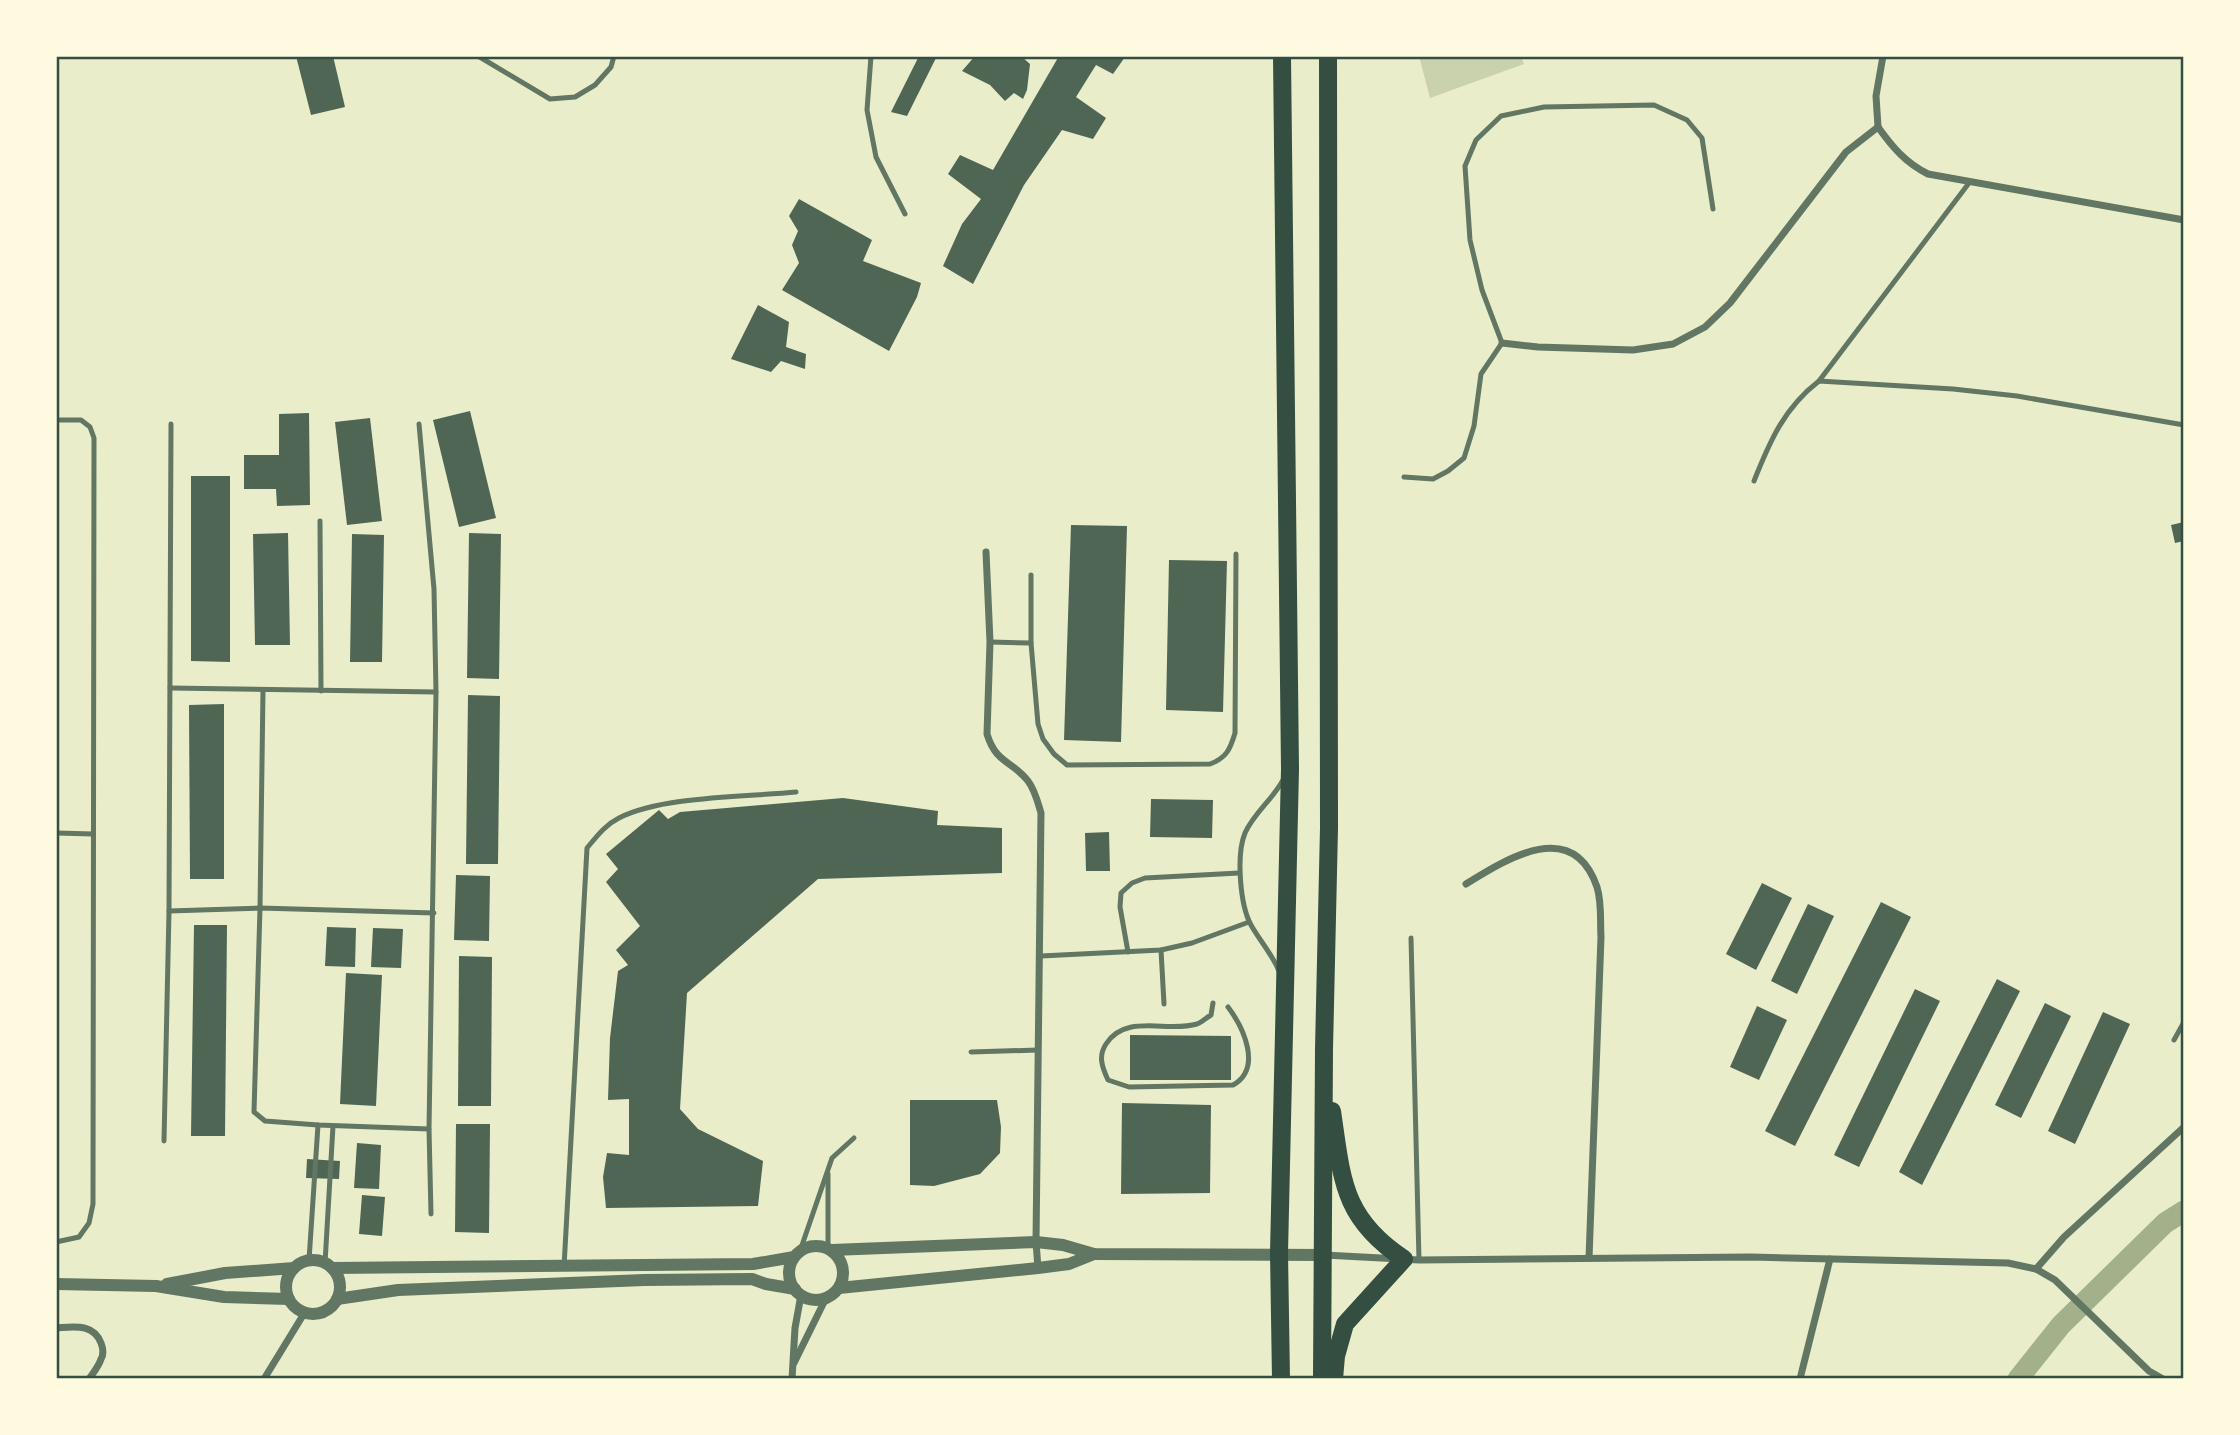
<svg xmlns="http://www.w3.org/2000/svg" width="2240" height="1435" viewBox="0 0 2240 1435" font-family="'Fira Sans Condensed',sans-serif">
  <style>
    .green { fill: #cad2ad }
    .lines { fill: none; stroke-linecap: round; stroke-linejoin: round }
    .canal { stroke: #a3b18a; stroke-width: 21 }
    .building { fill: #4f6655 }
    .service { stroke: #617663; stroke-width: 5 }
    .minor { stroke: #617663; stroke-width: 7 }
    .tertiary { stroke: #617663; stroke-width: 12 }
    .primary { stroke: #344e41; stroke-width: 18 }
    .neatline { fill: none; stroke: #344e41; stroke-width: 2.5 }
  </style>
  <rect width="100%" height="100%" fill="#e9edc9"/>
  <!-- green -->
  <polygon class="green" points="1419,56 1521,56 1524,64 1430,98"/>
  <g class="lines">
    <!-- canal -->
    <polyline class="canal" points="2018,1379 2061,1325 2165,1223 2184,1211"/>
  </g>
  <!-- building -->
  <g class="building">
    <polygon points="296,56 333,56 345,107 311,115"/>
    <polygon points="919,56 937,56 907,116 891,112"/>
    <polygon points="975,56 1021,56 1030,64 1027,90 1023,99 1014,93 1005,101 990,85 962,71"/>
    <polygon points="1059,56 1125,57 1113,74 1096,65 1076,97 1106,118 1093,139 1062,130 1024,185 973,284 943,266 962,224 981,199 948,174 960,155 993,170"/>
    <polygon points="799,199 872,240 863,261 921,283 917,297 889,351 782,290 799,263 792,245 798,231 789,216"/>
    <polygon points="758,305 789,322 786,347 806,354 805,369 781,361 771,372 731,359"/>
    <polygon points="470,411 496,518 459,527 433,420"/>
    <polygon points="309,413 310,505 277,506 276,489 244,489 244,455 279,455 279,414"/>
    <polygon points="370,418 382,521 347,525 335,422"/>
    <polygon points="191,476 230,476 230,662 191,661"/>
    <polygon points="2184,522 2184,541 2175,543 2171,525"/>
    <polygon points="1071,525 1127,526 1121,742 1064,740"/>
    <polygon points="288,533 290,645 255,645 253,534"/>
    <polygon points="469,533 501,534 499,679 467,678"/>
    <polygon points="352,534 384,535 382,662 350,662"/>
    <polygon points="1169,560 1227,561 1223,712 1166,710"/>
    <polygon points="468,695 500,696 498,864 466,864"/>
    <polygon points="224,704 224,879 190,879 189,705"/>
    <polygon points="843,798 938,811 937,825 1002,828 1002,873 818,879 687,993 680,1109 698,1129 763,1161 758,1206 606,1208 603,1177 607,1153 629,1155 629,1099 608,1100 610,1038 618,971 628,965 616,950 640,926 606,882 618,869 606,854 659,810 668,819 680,812"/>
    <polygon points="1151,799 1213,800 1212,838 1150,837"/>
    <polygon points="1109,832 1110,871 1086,871 1085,833"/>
    <polygon points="456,875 490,876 489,941 454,940"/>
    <polygon points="1762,883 1792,898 1756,970 1726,954"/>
    <polygon points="1881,902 1911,917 1795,1146 1765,1131"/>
    <polygon points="1808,904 1834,916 1797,994 1771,981"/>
    <polygon points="194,925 227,925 225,1136 191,1136"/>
    <polygon points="327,927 356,928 355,967 325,966"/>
    <polygon points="373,928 403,929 401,968 371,967"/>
    <polygon points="459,956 492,957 491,1106 458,1106"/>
    <polygon points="346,973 382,975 376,1106 340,1104"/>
    <polygon points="1997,979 2020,991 1922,1185 1899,1172"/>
    <polygon points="1915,989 1940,1001 1859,1167 1834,1155"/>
    <polygon points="2045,1003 2071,1016 2021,1118 1995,1105"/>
    <polygon points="1757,1006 1787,1020 1759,1080 1730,1067"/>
    <polygon points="2103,1012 2130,1024 2075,1144 2048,1131"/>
    <polygon points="1130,1035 1231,1036 1231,1080 1130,1080"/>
    <polygon points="910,1100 997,1100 1001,1127 1000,1153 980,1174 934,1186 910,1185"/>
    <polygon points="1122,1103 1211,1105 1210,1193 1121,1194"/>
    <polygon points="456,1124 490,1124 489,1233 455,1232"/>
    <polygon points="357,1143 381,1145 379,1189 354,1188"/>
    <polygon points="307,1159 340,1161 339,1179 306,1178"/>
    <polygon points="362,1195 385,1197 382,1236 359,1234"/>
  </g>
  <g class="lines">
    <!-- service -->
    <g class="service">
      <polyline points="478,56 550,99 575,97 595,85 611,67 614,56"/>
      <polyline points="871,56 867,110 876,157 905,214"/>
      <polyline points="1819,381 1969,183"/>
      <polyline points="56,420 81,420 90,427 94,438 93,1204 89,1223 79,1237 56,1242"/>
      <polyline points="419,424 434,589 436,692 429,1129 431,1214"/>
      <polyline points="1404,477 1433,479 1448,471 1464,458 1474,426 1481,374 1502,343 1482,290 1470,240 1465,166 1476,140 1501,116 1544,107 1654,105 1687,120 1702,138 1713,209"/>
      <path d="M1754,481C1770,441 1784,408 1819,381L1953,389L2017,396L2184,425"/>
      <polyline points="320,521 321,691"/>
      <path d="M1031,575V643L1038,724L1043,739L1054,754L1067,765L1210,764C1226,758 1230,750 1235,733L1236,554"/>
      <polyline points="990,642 1031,643"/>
      <polyline points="170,688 436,692"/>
      <polyline points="263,690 260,908 254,1112 265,1121 318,1125 429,1129"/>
      <polyline points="56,833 93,834"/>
      <polyline points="169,911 260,908 434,913"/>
      <polyline points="1411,938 1419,1260"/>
      <polyline points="1161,950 1164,1004"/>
      <polyline points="1128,952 1120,907 1121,893 1132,883 1145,878 1239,873"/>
      <polyline points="1041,956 1161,950 1192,943 1249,922"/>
      <path d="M1279,971C1272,954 1260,941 1251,925C1240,905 1236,855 1245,833C1254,813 1273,799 1283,780"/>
      <path d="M1213,1003L1211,1015C1206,1018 1202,1022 1197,1024C1167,1033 1126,1013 1106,1044C1098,1056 1102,1067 1108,1080L1129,1087L1233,1085C1263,1068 1243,1027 1228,1007"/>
      <polyline points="2174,1040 2184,1022"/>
      <polyline points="971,1052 1038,1050"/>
      <polyline points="164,1141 169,911 171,424"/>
      <polyline points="828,1248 828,1174"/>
      <polyline points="800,1251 832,1158 854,1138"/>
      <polyline points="309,1260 318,1125"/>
      <polyline points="325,1263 333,1126"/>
      <path d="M564,1267L587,848C597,836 605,825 619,818C662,796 746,797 796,792"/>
    </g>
    <!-- minor -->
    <g class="minor">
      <path d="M1878,127C1893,148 1906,163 1928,174L2184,220"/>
      <polyline points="1878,127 1876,96 1883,56"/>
      <polyline points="1502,343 1538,347 1633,350 1673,344 1705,327 1730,303 1846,152 1878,127"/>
      <path d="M986,552L990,642L987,734C996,764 1013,761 1028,781C1035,790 1038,803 1041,813L1036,1242L1038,1268"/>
      <path d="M1466,884C1508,858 1573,817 1597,887C1602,903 1600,921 1601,937L1589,1258"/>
      <polyline points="1324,1255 1419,1260 1751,1257 2008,1263 2036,1269 2055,1280 2149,1371 2163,1379"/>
      <polyline points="2036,1269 2064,1237 2184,1127"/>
      <path d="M56,1328C74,1327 93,1323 101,1343C103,1348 104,1354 101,1359C99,1366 93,1373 89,1379"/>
      <polyline points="794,1363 826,1298"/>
      <polyline points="264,1379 305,1312"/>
      <polyline points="792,1379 795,1328 801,1295"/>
      <polyline points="1800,1379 1830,1259"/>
    </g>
    <!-- tertiary -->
    <g class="tertiary">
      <circle cx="816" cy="1273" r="27"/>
      <polyline points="832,1250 1036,1242 1063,1245 1094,1254 1323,1255"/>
      <circle cx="313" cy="1287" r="27"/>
      <polyline points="332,1268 753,1264 794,1257"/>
      <polyline points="56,1284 156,1286 224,1297 289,1299"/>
      <polyline points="167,1284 225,1273 294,1268"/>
      <polyline points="839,1288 1038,1268 1069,1264 1094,1254"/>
      <polyline points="337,1299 398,1290 644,1280 752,1279 766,1284 795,1289"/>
    </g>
    <!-- primary -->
    <g class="primary">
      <path d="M1332,1111C1342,1179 1342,1218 1404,1259L1345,1324L1336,1356L1334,1379"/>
      <polyline points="1281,1379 1279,1253 1290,769 1282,56"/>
      <polyline points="1322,1379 1324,1049 1329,828 1328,56"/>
    </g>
  </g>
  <!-- border -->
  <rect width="2240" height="1435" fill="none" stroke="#fefae0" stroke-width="116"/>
  <rect x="58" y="58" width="2124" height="1319" class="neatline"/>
</svg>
